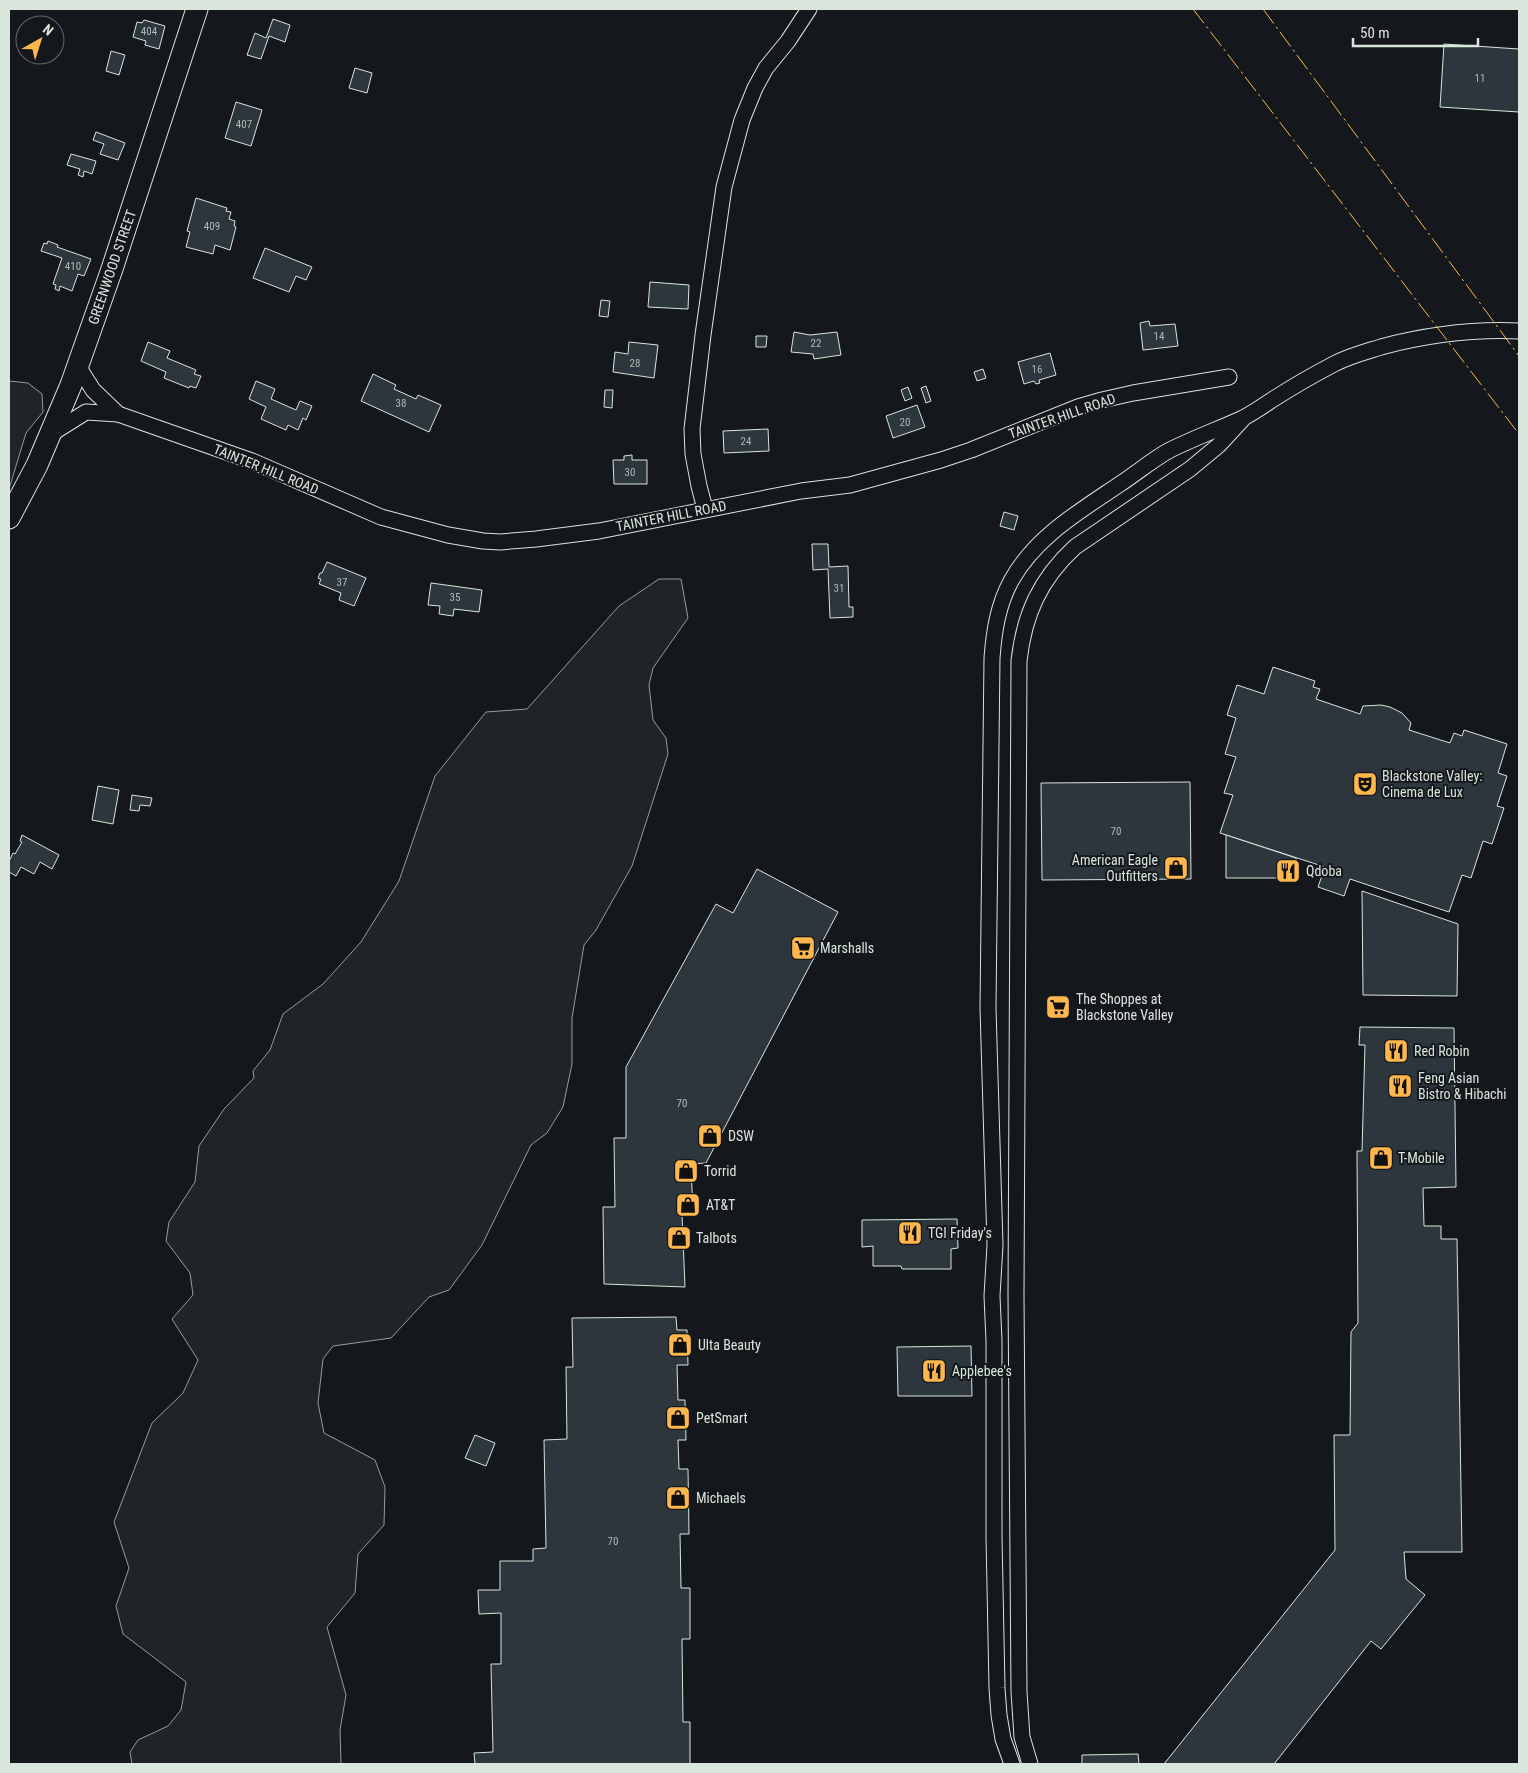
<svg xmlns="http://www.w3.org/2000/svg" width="1528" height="1773" viewBox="0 0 1528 1773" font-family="'Roboto Condensed',sans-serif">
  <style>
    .green { fill: #202428; stroke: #939e99 }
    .building { fill: #2c363c; stroke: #d8e6dc }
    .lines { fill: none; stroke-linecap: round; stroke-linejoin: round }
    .street-casing { stroke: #d8e6dc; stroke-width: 17 }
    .secondary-casing { stroke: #d8e6dc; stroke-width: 23 }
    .street { stroke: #14181c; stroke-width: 15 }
    .secondary { stroke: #14181c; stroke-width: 21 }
    .power { stroke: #ffb74d; stroke-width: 1; stroke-dasharray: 18 4 2.5 4; stroke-linecap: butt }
    .labels { text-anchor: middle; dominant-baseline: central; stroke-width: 4; stroke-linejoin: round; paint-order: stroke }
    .number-label { font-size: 11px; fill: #adbab4 }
    .street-label { font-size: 14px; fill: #d8e6dc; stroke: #14181c }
    .poi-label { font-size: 14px; fill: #d8e6dc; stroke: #14181c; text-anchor: start }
  </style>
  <rect width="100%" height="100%" fill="#14181c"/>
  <!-- green -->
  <g class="green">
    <polygon points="9,381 28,383 42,394 43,412 26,433 9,489"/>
    <polygon points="659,579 681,579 688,618 653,668 649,685 653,720 666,738 668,754 632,866 596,930 584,945 572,1018 572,1064 563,1107 547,1133 531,1145 482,1245 449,1290 429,1297 391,1338 333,1346 323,1359 318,1403 324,1433 375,1460 385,1487 384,1525 358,1554 355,1593 327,1627 346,1695 340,1730 341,1764 132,1764 130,1752 138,1740 168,1726 181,1710 186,1682 123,1634 116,1606 129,1568 114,1522 152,1423 183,1393 198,1360 172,1319 193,1295 190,1273 166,1241 169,1222 195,1182 199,1146 224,1109 254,1078 253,1071 270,1050 283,1014 323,984 361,942 399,881 435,776 486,712 527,709 619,606"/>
  </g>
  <!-- building -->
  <g class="building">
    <polygon points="273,19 290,25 285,42 269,36 261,59 247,55 255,33 266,38"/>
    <polygon points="144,20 165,26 159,49 145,45 146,41 133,37 137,22 142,23"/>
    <polygon points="1444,44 1519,49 1519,112 1440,107"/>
    <polygon points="111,51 125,55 119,75 106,71"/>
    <polygon points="355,68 372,73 367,93 349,88"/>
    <polygon points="236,102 262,110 251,146 225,138"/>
    <polygon points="96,132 125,143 118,160 100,154 104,144 93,140"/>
    <polygon points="71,154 96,161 92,174 84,171 83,177 78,175 80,169 67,165"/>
    <polygon points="196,198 227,208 226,211 231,212 229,219 235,221 234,226 236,227 230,250 215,245 213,254 186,247 190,232 187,231"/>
    <polygon points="48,241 58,245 57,247 91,259 84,276 78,274 72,291 60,286 59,291 55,289 56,285 53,284 62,258 41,251 44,243 47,244"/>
    <polygon points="265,248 312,267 306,280 296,276 289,292 253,278"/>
    <polygon points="650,282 689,285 688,309 648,307"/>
    <polygon points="601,300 610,301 608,317 599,316"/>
    <polygon points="1149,321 1150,326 1175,324 1178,346 1143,350 1140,323"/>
    <polygon points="794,332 810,335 837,332 841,355 814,359 813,354 791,352"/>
    <polygon points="756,336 767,336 766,347 756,347"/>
    <polygon points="148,342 170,351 167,358 196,370 194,374 201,376 196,388 190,386 189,388 164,378 166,372 141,361"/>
    <polygon points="629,342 658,345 654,378 613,372 615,352 628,354"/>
    <polygon points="1050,353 1056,375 1039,380 1040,383 1036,384 1034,381 1024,384 1018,362"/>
    <polygon points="983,369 986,378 977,381 974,372"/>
    <polygon points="373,374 396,385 394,389 416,399 418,395 441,405 429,432 361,401"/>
    <polygon points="256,381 275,389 271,399 296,410 300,401 312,406 306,420 303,418 298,430 288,425 286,430 261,419 266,407 249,399"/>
    <polygon points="926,386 931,401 926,403 921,388"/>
    <polygon points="908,387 912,398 905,401 901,390"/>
    <polygon points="605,390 613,390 612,408 604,407"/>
    <polygon points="917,405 925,427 893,438 886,416"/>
    <polygon points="768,429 769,451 724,453 723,431"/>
    <polygon points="632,455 632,460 647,460 647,484 614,484 613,460 624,460 624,456"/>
    <polygon points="1004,512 1018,516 1014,530 1000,526"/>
    <polygon points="812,544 828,544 829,567 848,566 849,607 853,607 853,617 830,618 828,569 813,570"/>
    <polygon points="327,562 366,578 354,606 339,600 341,593 319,584 321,579 318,578 320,573 322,573"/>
    <polygon points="431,583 482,590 479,612 454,609 453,616 439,614 440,606 428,605"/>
    <polygon points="1273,667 1315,681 1313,687 1320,689 1316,699 1360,714 1363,706 1381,705 1390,707 1402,713 1411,723 1409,730 1450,743 1454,733 1462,736 1464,730 1507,744 1498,773 1507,776 1497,806 1504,808 1492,844 1483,841 1471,878 1462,875 1449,912 1350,879 1344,896 1318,887 1325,867 1220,833 1233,795 1224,793 1236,757 1225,754 1236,718 1227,715 1237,685 1264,694"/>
    <polygon points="1190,782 1191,879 1042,880 1041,783"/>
    <polygon points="98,786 119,790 113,824 92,820"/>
    <polygon points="132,795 152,798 150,806 140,805 139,811 130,810"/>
    <polygon points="22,835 59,855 52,869 40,862 34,874 21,867 16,876 9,872 9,861 13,853 15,854 22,842 20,841"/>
    <polygon points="1226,835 1296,858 1296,878 1226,878"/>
    <polygon points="757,869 838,912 706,1163 691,1164 693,1215 682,1215 685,1287 604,1284 603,1207 615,1207 614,1138 626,1138 626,1067 716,904 733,913"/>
    <polygon points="1362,891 1458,924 1457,996 1363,995"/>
    <polygon points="1360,1027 1454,1028 1456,1187 1423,1188 1424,1226 1441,1226 1441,1239 1457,1239 1462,1552 1404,1552 1406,1579 1425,1595 1381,1649 1371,1641 1274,1764 1164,1764 1335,1550 1334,1435 1350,1435 1351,1332 1358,1323 1357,1151 1362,1151 1365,1045 1359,1045"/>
    <polygon points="957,1219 958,1248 951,1249 951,1269 902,1269 901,1266 873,1266 873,1246 862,1247 862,1220"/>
    <polygon points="676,1317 677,1330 687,1330 688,1365 677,1365 678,1400 685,1400 686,1440 678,1440 679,1469 688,1469 689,1534 680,1534 681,1588 690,1588 690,1639 682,1639 683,1722 690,1722 690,1764 475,1764 474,1753 493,1752 491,1664 501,1664 501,1613 479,1614 478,1590 500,1590 500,1561 533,1561 533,1549 546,1548 544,1440 567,1439 566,1367 573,1367 572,1318"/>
    <polygon points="971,1346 972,1396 898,1396 897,1347"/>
    <polygon points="475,1435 495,1443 486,1466 465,1458"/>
    <polygon points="1138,1754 1139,1764 1082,1764 1082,1755"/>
  </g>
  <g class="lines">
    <defs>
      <g id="street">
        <polyline points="78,366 93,390 118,414 252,461 381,517 448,535 483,541 500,542 536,539 599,531 801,491 850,485 941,460 971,450 1078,407 1102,400 1133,393 1229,377"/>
        <polyline points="51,434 86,412 118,414"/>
        <polyline points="705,509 699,486 693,454 692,429 703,335 724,187 742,120 755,88 766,68 788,41 809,9"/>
        <path d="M1012,1764L1003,1739L999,1715L997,1688L994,1537V1341L992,1296L995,1245L988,1008L992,658C994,631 998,605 1011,581C1035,537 1080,511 1120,484C1137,473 1153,459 1170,450C1194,438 1219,429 1243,418C1253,413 1263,406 1272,400C1292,387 1313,375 1334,364C1349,356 1365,352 1381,347C1426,335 1472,329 1519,331"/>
        <path d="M1030,1764L1022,1737L1019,1692L1016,1295L1019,661C1024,615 1040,579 1075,547L1190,469L1219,445L1242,420"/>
      </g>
      <polyline id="secondary" points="9,518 37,465 71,385 112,269 197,9"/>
    </defs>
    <!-- street casing -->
    <use href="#street" class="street-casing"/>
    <!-- secondary casing -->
    <use href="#secondary" class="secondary-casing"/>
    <!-- street -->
    <use href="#street" class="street"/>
    <!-- secondary -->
    <use href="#secondary" class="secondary"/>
    <!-- power -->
    <g class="power">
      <polyline points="1193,9 1519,434"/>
      <polyline points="1263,9 1519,356"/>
    </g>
  </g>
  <!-- icons -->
  <defs>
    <symbol id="theatre-square" viewBox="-11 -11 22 22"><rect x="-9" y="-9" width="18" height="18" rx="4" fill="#ffb74d" stroke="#14181c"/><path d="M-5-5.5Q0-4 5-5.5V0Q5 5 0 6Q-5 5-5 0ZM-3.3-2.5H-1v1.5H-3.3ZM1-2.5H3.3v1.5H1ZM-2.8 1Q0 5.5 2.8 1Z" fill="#111"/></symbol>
    <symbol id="shop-square" viewBox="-11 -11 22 22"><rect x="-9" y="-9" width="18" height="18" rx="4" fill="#ffb74d" stroke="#14181c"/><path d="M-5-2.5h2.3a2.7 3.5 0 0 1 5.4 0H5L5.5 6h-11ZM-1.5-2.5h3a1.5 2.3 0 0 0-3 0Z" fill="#111"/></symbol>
    <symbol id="restaurant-square" viewBox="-11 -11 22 22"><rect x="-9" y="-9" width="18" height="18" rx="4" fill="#ffb74d" stroke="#14181c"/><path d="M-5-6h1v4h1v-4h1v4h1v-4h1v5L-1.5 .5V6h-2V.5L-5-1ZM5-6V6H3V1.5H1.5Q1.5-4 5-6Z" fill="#111"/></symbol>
    <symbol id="supermarket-square" viewBox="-11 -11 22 22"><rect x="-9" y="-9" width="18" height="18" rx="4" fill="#ffb74d" stroke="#14181c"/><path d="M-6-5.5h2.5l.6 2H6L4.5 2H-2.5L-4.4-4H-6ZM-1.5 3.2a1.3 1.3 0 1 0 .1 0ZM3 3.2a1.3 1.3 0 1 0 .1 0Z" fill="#111"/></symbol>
  </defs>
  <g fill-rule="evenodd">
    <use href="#theatre-square" x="1351" y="770" width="28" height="28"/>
    <use href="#shop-square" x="1162" y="854" width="28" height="28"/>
    <use href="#restaurant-square" x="1274" y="857" width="28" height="28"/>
    <use href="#supermarket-square" x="789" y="934" width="28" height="28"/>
    <use href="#supermarket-square" x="1044" y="993" width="28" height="28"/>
    <use href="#restaurant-square" x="1382" y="1037" width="28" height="28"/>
    <use href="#restaurant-square" x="1386" y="1072" width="28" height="28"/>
    <use href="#shop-square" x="696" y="1122" width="28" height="28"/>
    <use href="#shop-square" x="1367" y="1144" width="28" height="28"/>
    <use href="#shop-square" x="672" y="1157" width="28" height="28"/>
    <use href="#shop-square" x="674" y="1191" width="28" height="28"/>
    <use href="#restaurant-square" x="896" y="1219" width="28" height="28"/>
    <use href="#shop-square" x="665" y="1224" width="28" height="28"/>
    <use href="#shop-square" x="666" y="1331" width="28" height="28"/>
    <use href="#restaurant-square" x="920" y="1357" width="28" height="28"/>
    <use href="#shop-square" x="664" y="1404" width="28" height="28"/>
    <use href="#shop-square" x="664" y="1484" width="28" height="28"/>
  </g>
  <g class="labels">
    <!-- number labels -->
    <g class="number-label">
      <text x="149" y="31">404</text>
      <text x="1480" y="78">11</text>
      <text x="244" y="124">407</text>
      <text x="212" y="226">409</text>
      <text x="73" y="266">410</text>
      <text x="1159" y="336">14</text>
      <text x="816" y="343">22</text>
      <text x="635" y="363">28</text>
      <text x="1037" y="369">16</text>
      <text x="401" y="403">38</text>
      <text x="905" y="422">20</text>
      <text x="746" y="441">24</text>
      <text x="630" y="472">30</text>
      <text x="342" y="582">37</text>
      <text x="839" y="588">31</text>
      <text x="455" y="597">35</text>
      <text x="1116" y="831">70</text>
      <text x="682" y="1103">70</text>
      <text x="613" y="1541">70</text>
    </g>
    <!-- street labels -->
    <g class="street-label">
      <text transform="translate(112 267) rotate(-71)">GREENWOOD STREET</text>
      <text transform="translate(1062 416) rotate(-19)">TAINTER HILL ROAD</text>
      <text transform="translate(266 469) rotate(22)">TAINTER HILL ROAD</text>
      <text transform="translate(671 516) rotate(-11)">TAINTER HILL ROAD</text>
    </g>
    <!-- poi labels -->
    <g class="poi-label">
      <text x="1382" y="776">Blackstone Valley:<tspan x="1382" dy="16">Cinema de Lux</tspan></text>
      <text x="1158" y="860" text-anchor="end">American Eagle<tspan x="1158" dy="16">Outfitters</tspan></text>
      <text x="1306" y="871">Qdoba</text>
      <text x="820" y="948">Marshalls</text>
      <text x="1076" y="999">The Shoppes at<tspan x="1076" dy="16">Blackstone Valley</tspan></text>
      <text x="1414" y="1051">Red Robin</text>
      <text x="1418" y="1078">Feng Asian<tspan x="1418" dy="16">Bistro &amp; Hibachi</tspan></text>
      <text x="728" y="1136">DSW</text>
      <text x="1398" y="1158">T-Mobile</text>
      <text x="704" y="1171">Torrid</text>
      <text x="706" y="1205">AT&amp;T</text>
      <text x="928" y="1233">TGI Friday's</text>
      <text x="696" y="1238">Talbots</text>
      <text x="698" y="1345">Ulta Beauty</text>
      <text x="952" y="1371">Applebee's</text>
      <text x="696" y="1418">PetSmart</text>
      <text x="696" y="1498">Michaels</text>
    </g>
  </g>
  <!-- border -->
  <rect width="1528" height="1773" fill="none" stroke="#d8e6dc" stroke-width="20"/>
  <!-- north arrow -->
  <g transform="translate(40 40) rotate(39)"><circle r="24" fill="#14181c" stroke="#626a69"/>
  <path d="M0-4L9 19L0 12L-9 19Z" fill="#ffb74d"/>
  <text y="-8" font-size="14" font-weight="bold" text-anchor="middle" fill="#d8e6dc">N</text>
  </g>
  <!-- scale -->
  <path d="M1353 38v8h125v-8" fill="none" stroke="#d8e6dc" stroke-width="2.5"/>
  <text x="1360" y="38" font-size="15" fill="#d8e6dc" stroke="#14181c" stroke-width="4" paint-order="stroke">50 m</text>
</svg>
